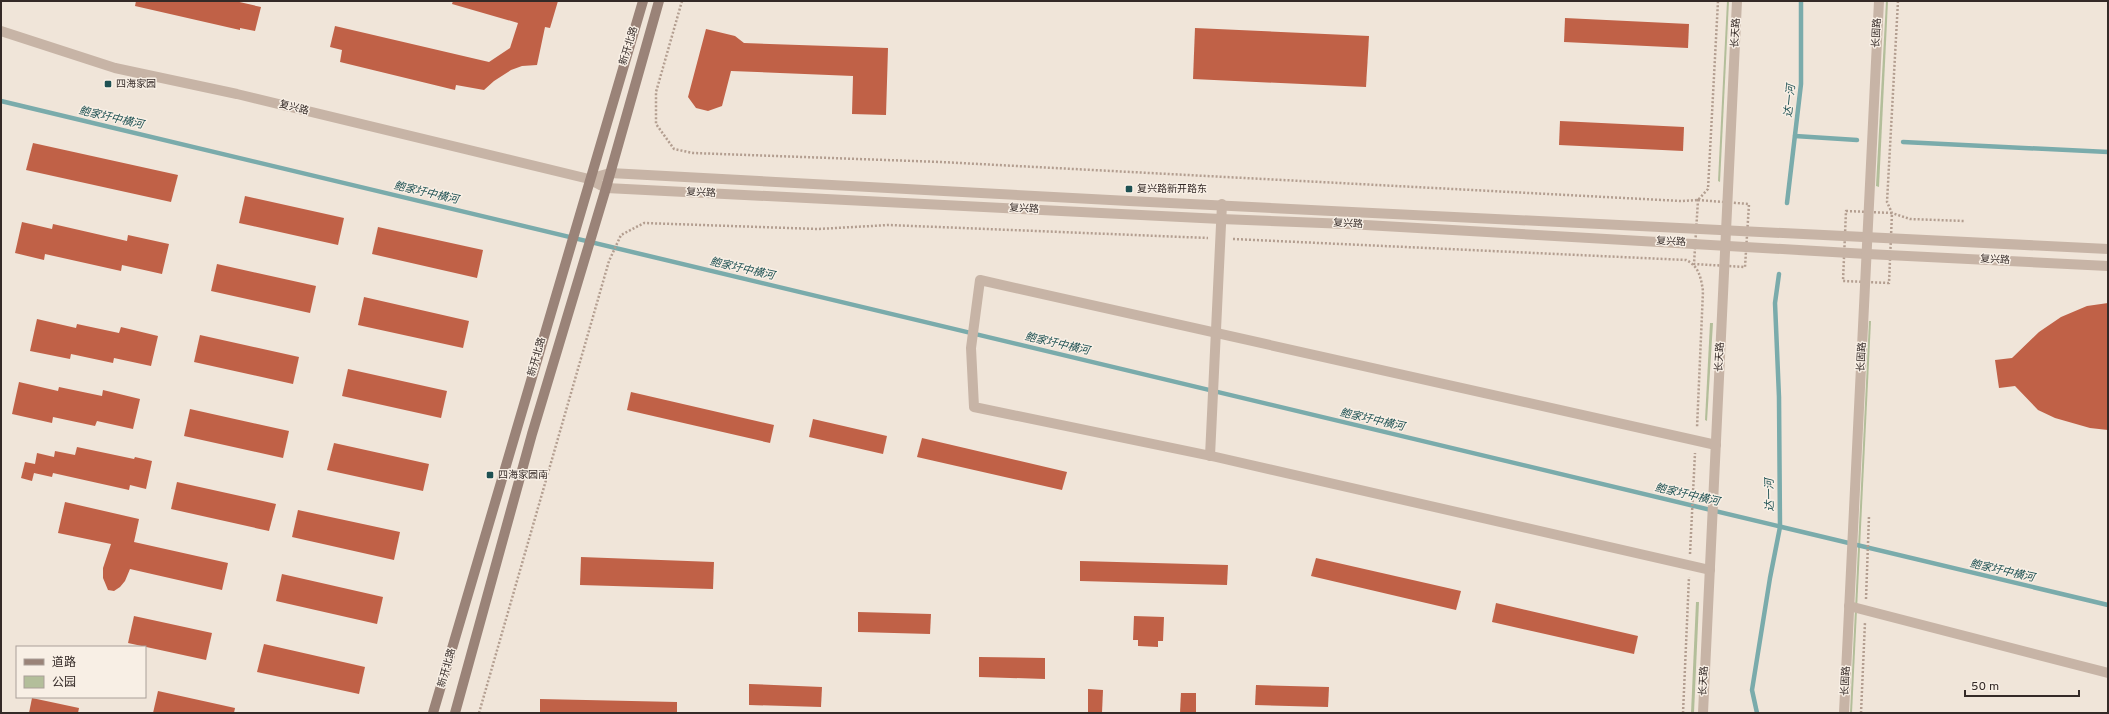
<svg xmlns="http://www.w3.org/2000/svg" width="2109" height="714" viewBox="0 0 2109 714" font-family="Overpass,'Noto Sans SC',sans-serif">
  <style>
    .green { fill: #b3be9a }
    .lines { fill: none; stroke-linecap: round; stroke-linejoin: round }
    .stream { stroke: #7aabab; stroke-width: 4.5 }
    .building { fill: #c06147 }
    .path { stroke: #b39e90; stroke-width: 2.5; stroke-dasharray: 2 2; stroke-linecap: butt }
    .minor { stroke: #c7b4a6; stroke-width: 10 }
    .tertiary { stroke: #c7b4a6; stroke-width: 10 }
    .secondary { stroke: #9a8378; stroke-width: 10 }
    .poi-dot { fill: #1e5153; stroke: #f8efe5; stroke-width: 1.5 }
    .labels { text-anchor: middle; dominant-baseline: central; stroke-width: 3; stroke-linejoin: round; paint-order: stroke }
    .street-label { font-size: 10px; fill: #342a27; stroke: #f8efe5 }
    .poi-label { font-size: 10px; fill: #342a27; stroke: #f8efe5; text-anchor: start }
    .water-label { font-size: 11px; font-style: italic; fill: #1e5153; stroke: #f8efe5 }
  </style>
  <rect width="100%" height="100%" fill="#f0e5d9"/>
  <!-- green -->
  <g class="green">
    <polygon points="1727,1 1729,1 1720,182 1718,181"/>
    <polygon points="1886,1 1888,1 1879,187 1876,186"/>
    <polygon points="1869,321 1871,321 1852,713 1850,713"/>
    <polygon points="1710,323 1713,323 1707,421 1705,420"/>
    <polygon points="1696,602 1699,602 1694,713 1691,713"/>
  </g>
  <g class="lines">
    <!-- stream -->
    <g class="stream">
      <polyline points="1,101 2108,605"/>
      <polyline points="1795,136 1857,140"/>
      <polyline points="1903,142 2108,152"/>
      <polyline points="1787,203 1801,84 1801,1"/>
      <polyline points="1757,713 1752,690 1770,578 1780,527 1779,397 1775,303 1779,274"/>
    </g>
  </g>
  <!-- building -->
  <g class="building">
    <polygon points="136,1 235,1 261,7 255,31 240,28 240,30 135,6"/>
    <polygon points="453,1 558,1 550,28 545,27 537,65 522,66 511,70 494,81 484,90 456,85 455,90 340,62 342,50 330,47 335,26 489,62 510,48 518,23 452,4"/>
    <polygon points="1565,18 1689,24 1688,48 1564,42"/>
    <polygon points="1195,28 1369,36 1366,87 1193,79"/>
    <polygon points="706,29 735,36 744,43 888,48 886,115 852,114 853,76 731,71 722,106 708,111 696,108 688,97"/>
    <polygon points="1560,121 1684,127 1683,151 1559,145"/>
    <polygon points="33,143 178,175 171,202 26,170"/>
    <polygon points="245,196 344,218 338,245 239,223"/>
    <polygon points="22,222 52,229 53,224 127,241 128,235 169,244 162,274 122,265 121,271 45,254 44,260 15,253"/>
    <polygon points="378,227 483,250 477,278 372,254"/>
    <polygon points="217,264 316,286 310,313 211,291"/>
    <polygon points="364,297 469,321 463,348 358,325"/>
    <polygon points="2108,303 2108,430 2090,428 2055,418 2038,410 2015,386 1999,388 1995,360 2012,358 2039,332 2061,317 2087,306"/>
    <polygon points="37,319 76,328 77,324 119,333 121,327 158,336 151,366 114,358 113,363 71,354 70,359 30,351"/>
    <polygon points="200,335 299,357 293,384 194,362"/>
    <polygon points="348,369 447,391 441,418 342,396"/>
    <polygon points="19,382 58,391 59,387 102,396 103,390 140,399 133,429 97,421 95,426 53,417 52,423 12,414"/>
    <polygon points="631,392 774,425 770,443 627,410"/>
    <polygon points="190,409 289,431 283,458 184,436"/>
    <polygon points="813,419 887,436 883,454 809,437"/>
    <polygon points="922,438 1067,472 1062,490 917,457"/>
    <polygon points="334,443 429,464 423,491 327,470"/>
    <polygon points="77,447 134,459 135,457 152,461 146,489 130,485 129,490 53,473 52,477 34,473 32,481 21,478 25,462 35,464 37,453 54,457 55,451 75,455"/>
    <polygon points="177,482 276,504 269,531 171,509"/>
    <polygon points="65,502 139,519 134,542 228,563 222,590 130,569 125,581 120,587 114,591 108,590 103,578 103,568 111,544 58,533"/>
    <polygon points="298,510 400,532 394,560 292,537"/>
    <polygon points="581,557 714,562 713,589 580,585"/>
    <polygon points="1316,558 1461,591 1456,610 1311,576"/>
    <polygon points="1080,561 1228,565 1227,585 1080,581"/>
    <polygon points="282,574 383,597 377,624 276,601"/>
    <polygon points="1496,603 1638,636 1634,654 1492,622"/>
    <polygon points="858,612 931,614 930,634 858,632"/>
    <polygon points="134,616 212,633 206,660 128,643"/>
    <polygon points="1134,616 1164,617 1163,641 1158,641 1158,647 1138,646 1138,640 1133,640"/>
    <polygon points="264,644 365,667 359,694 257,672"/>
    <polygon points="979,657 1045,658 1045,679 979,677"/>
    <polygon points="749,684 822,687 821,707 749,705"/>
    <polygon points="1256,685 1329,687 1328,707 1255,705"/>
    <polygon points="1088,689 1103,690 1102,713 1088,713"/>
    <polygon points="158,691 235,708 234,713 153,713"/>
    <polygon points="1181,693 1196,693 1196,713 1180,713"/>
    <polygon points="32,698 79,708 78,713 29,713"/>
    <polygon points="540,699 677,702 677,713 540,713"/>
  </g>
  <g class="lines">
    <!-- path -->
    <g class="path">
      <polyline points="682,1 656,92 656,124 674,149 693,153 941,162 1681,201 1698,200 1708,189 1718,1"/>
      <polyline points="1898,1 1887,202 1892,213 1910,219 1964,221"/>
      <polygon points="1698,200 1749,204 1745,267 1694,264"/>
      <polygon points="1846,211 1892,213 1889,283 1843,281"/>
      <path d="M1233,239L1686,260C1699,266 1701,278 1703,291L1697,428"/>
      <polyline points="1690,554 1695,453"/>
      <polyline points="1866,599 1869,516"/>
      <polyline points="479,713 609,261 621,235 644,223 818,229 889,225 1208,238"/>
      <polyline points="1683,713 1689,577"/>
      <polyline points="1861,713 1865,622"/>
    </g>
    <!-- minor -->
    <g class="minor">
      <polyline points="1210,456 1222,204"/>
      <polyline points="1710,570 1216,457 974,407 971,348 980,280 1716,445"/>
      <polyline points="1849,606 2108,673"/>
    </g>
    <!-- tertiary -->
    <g class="tertiary">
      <polyline points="1,31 115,68 237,94 589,179 606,188 1221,219 1348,224 1867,254 2108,266"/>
      <polyline points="589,179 610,173 1129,201 2108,249"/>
      <polyline points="1703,713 1737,1"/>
      <polyline points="1844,713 1879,1"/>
    </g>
    <!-- secondary -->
    <g class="secondary">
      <polyline points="433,713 643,1"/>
      <polyline points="455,713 532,434 606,188 659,1"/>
    </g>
  </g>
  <!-- markers -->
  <g class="poi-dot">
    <rect x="104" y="80" width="8" height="8" rx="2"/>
    <rect x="1125" y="185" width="8" height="8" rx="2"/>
    <rect x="486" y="471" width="8" height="8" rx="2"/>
  </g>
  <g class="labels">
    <!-- street labels -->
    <g class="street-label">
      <text transform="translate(1736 33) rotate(-87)">长天路</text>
      <text transform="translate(1877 33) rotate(-87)">长固路</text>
      <text transform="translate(629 46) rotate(-73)">新开北路</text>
      <text transform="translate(294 108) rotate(14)">复兴路</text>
      <text transform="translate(701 193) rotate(3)">复兴路</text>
      <text transform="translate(1024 209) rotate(3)">复兴路</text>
      <text transform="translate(1348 224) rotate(3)">复兴路</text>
      <text transform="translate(1671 242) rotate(3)">复兴路</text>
      <text transform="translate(1995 260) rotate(3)">复兴路</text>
      <text transform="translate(537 357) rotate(-74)">新开北路</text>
      <text transform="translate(1720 357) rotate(-87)">长天路</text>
      <text transform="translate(1862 357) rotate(-87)">长固路</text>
      <text transform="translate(447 668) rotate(-74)">新开北路</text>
      <text transform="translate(1704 681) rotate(-87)">长天路</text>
      <text transform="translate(1846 681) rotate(-87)">长固路</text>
    </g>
    <!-- poi labels -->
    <g class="poi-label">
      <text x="116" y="84">四海家园</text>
      <text x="1137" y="189">复兴路新开路东</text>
      <text x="498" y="475">四海家园南</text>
    </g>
    <!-- water labels -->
    <g class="water-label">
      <text transform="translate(1790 101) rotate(-84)">达一河</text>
      <text transform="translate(111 118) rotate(13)">鲍家圩中横河</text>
      <text transform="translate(426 193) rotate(13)">鲍家圩中横河</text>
      <text transform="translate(742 269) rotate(13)">鲍家圩中横河</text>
      <text transform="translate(1057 344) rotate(13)">鲍家圩中横河</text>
      <text transform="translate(1372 420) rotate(13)">鲍家圩中横河</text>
      <text transform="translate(1687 495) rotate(13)">鲍家圩中横河</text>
      <text transform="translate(1770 495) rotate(-91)">达一河</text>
      <text transform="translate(2002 571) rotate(13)">鲍家圩中横河</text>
    </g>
  </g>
  <!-- border -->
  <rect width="2109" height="714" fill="none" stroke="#342a27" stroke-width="4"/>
  <!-- legend -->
  <rect x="16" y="646" width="130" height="52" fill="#f8efe5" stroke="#aaa099"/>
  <rect x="24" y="659" width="20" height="6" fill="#9a8378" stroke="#aaa099"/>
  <text x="52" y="666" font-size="12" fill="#342a27">道路</text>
  <rect x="24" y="676" width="20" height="12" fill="#b3be9a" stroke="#aaa099"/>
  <text x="52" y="686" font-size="12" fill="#342a27">公园</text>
  <!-- scale -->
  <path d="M1965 690v6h114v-6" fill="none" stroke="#342a27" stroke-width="2"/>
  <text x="1971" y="690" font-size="12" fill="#342a27" stroke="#f8efe5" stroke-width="3" paint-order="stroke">50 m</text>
</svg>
